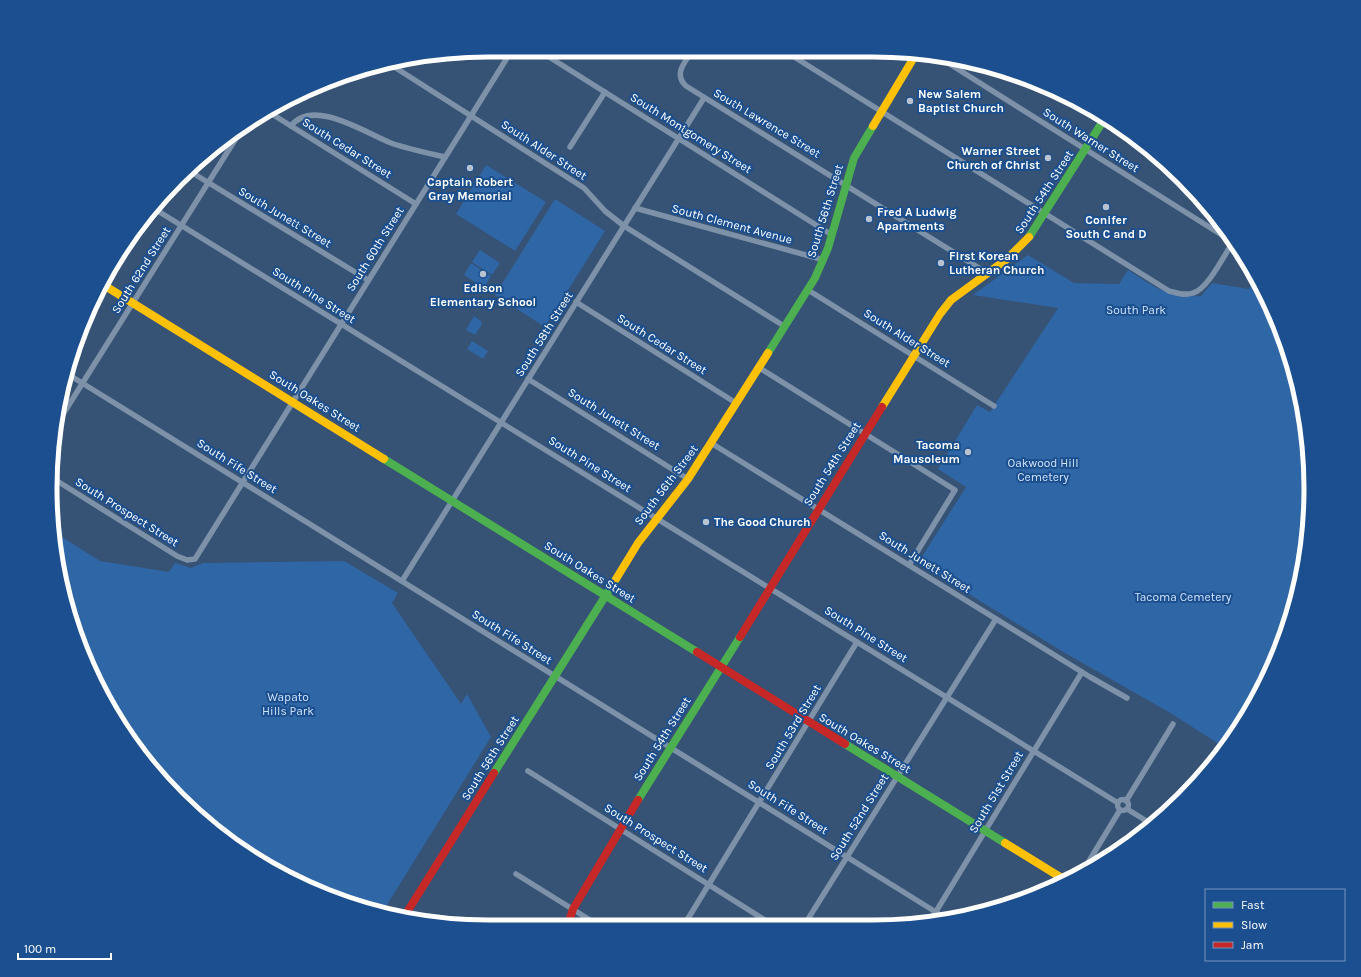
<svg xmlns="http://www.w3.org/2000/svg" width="1361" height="977" viewBox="0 0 1361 977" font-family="Karla,sans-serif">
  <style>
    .green { fill: #2f66a5 }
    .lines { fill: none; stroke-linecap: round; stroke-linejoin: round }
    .street { stroke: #7d92a8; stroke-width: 5.5 }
    .fast { stroke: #4caf50; stroke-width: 8 }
    .slow { stroke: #ffc107; stroke-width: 8 }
    .jam { stroke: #c62828; stroke-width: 8 }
    .poi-dot { fill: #b9c2ce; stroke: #1b4f8f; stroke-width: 1.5 }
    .labels { text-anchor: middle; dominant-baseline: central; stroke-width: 4; stroke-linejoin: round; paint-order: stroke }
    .poi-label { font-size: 12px; font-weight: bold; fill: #fff; stroke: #1b4f8f; text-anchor: start }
    .street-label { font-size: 12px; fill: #fff; stroke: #1b4f8f }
    .park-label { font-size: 12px; fill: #cfe3fa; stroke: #1b4f8f }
    .rim { fill: none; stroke: #fff; stroke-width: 5 }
  </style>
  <rect width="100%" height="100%" fill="#365274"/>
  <!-- green -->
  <g class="green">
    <polygon points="486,165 546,202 515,251 456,214"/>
    <polygon points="555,199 605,231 545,327 495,295"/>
    <polygon points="480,250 500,263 492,275 472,262"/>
    <path d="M1028,255L1074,283L1119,284L1128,270C1155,287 1167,298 1201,296L1212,283L1249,289L1256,278L1288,348L1307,431L1310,517L1296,602L1266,683L1225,748L1172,714L1065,653L918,563L966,487L938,469L977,405L990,412L1058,308L973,295Z"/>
    <polygon points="471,263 491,276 484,288 464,275"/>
    <polygon points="474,316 481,321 482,324 475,335 466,330"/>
    <polygon points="472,341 488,351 483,359 467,349"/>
    <polygon points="54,532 100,561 169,572 175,563 191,568 203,563 344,561 398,593 392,603 461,704 467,694 491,737 382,913 294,882 221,836 159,777 95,682 73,629 54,546"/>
  </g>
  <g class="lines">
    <!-- street -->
    <g class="street">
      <polyline points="538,50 832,235"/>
      <path d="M693,50C685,62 673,74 686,86L987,273"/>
      <path d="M783,50L1169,291C1176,293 1185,296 1193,293C1208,289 1224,255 1233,242"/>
      <polyline points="937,56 1233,242"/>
      <polyline points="388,63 584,188 605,211 624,226 784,326"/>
      <polyline points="267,111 416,204"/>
      <path d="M291,126C313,97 367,134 391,143C408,149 427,153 445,157"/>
      <polyline points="570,147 605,92"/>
      <polyline points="191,172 368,280"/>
      <polyline points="153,208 1118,803"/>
      <polyline points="635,208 824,260"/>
      <polyline points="808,290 994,406"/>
      <polyline points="576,302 736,403"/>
      <polyline points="758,367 955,490 909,565"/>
      <polyline points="66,373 947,919"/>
      <polyline points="528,379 688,479"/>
      <polyline points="55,427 245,124"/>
      <polyline points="711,443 1090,677 1127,698"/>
      <polyline points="54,479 177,556 187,560 195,559 512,50"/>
      <polyline points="402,581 704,98"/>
      <polyline points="528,771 771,924"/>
      <circle cx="1123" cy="805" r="5.5"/>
      <polyline points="1126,801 1173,724"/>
      <polyline points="1127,809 1153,825"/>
      <polyline points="1083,871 1120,810"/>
      <polyline points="516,874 598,925"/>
      <polyline points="929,923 1082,672"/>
      <polyline points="805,924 996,619"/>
      <polyline points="684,925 857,642"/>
    </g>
    <!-- fast -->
    <g class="fast">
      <polyline points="1029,237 1105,118"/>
      <polyline points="768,353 815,278 828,248 854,158 873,126"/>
      <polyline points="384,459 697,652"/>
      <polyline points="845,744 1005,843"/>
      <polyline points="494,773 616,579"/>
      <polyline points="638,800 740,637"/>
    </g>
    <!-- slow -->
    <g class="slow">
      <polyline points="873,126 916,54"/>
      <polyline points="102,284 384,459"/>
      <polyline points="882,407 940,314 951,300 1007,259 1029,237"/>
      <polyline points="616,579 638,543 688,479 768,353"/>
      <polyline points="1005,843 1065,880"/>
    </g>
    <!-- jam -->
    <g class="jam">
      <polyline points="740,637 882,407"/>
      <polyline points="697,652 845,744"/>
      <polyline points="404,917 494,773"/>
      <polyline points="568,925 573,909 638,800"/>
    </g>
  </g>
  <!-- markers -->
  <g class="poi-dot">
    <circle cx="910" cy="101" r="4"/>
    <circle cx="1048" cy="158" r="4"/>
    <circle cx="470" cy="168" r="4"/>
    <circle cx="1106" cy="207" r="4"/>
    <circle cx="869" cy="219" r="4"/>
    <circle cx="941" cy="263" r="4"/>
    <circle cx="483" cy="274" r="4"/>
    <circle cx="968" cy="452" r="4"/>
    <circle cx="706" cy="522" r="4"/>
  </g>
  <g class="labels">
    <!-- poi labels -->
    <g class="poi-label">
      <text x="918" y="94">New Salem<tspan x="918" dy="14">Baptist Church</tspan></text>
      <text x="1040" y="151" text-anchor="end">Warner Street<tspan x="1040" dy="14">Church of Christ</tspan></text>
      <text x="470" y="182" text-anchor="middle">Captain Robert<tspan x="470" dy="14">Gray Memorial</tspan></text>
      <text x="877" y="212">Fred A Ludwig<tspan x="877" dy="14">Apartments</tspan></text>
      <text x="1106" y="220" text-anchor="middle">Conifer<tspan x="1106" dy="14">South C and D</tspan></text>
      <text x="949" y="256">First Korean<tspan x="949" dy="14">Lutheran Church</tspan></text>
      <text x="483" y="288" text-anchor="middle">Edison<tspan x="483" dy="14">Elementary School</tspan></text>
      <text x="960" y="445" text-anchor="end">Tacoma<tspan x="960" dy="14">Mausoleum</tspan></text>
      <text x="714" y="522">The Good Church</text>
    </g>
    <!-- street labels -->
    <g class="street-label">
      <text transform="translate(767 123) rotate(31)">South Lawrence Street</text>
      <text transform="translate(691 133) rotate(32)">South Montgomery Street</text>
      <text transform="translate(1091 140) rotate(32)">South Warner Street</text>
      <text transform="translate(347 148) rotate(32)">South Cedar Street</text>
      <text transform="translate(544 150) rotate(33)">South Alder Street</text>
      <text transform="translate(1044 192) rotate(-57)">South 54th Street</text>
      <text transform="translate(825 211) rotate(-73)">South 56th Street</text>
      <text transform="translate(285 217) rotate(31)">South Junett Street</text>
      <text transform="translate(732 224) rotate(15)">South Clement Avenue</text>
      <text transform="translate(375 249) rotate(-58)">South 60th Street</text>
      <text transform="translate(141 270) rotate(-58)">South 62nd Street</text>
      <text transform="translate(314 295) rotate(32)">South Pine Street</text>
      <text transform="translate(544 334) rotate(-58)">South 58th Street</text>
      <text transform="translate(907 338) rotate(32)">South Alder Street</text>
      <text transform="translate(662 344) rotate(32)">South Cedar Street</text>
      <text transform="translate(315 401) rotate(32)">South Oakes Street</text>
      <text transform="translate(614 419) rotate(32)">South Junett Street</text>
      <text transform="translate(590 464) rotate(32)">South Pine Street</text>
      <text transform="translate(832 464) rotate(-58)">South 54th Street</text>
      <text transform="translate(237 466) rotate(32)">South Fife Street</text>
      <text transform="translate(666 485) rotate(-53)">South 56th Street</text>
      <text transform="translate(127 512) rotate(32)">South Prospect Street</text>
      <text transform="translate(925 562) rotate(32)">South Junett Street</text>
      <text transform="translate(590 572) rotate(32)">South Oakes Street</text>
      <text transform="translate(866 634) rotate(32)">South Pine Street</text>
      <text transform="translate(512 637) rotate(32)">South Fife Street</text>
      <text transform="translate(793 727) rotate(-59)">South 53rd Street</text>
      <text transform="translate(662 739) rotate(-58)">South 54th Street</text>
      <text transform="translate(865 743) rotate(31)">South Oakes Street</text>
      <text transform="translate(490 758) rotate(-58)">South 56th Street</text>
      <text transform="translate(996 792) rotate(-59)">South 51st Street</text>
      <text transform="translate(788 807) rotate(32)">South Fife Street</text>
      <text transform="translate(859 817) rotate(-58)">South 52nd Street</text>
      <text transform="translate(656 838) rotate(32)">South Prospect Street</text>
    </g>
    <!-- park labels -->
    <g class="park-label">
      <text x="1136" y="310">South Park</text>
      <text x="1043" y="463">Oakwood Hill<tspan x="1043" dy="14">Cemetery</tspan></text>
      <text x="1183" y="597">Tacoma Cemetery</text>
      <text x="288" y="697">Wapato<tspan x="288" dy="14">Hills Park</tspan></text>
    </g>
  </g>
  <!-- crop -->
  <path d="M0 0H1361V977H0ZM488 57H873A431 431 0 0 1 1304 488V489A431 431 0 0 1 873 920H488A431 431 0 0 1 57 489V488A431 431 0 0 1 488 57Z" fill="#1b4f8f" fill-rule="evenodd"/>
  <path class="rim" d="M488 57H873A431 431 0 0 1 1304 488V489A431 431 0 0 1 873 920H488A431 431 0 0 1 57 489V488A431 431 0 0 1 488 57Z"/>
  <!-- legend -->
  <rect x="1205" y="889" width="140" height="72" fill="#1b4f8f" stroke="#7695bc"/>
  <rect x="1213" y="902" width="20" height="6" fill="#4caf50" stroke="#7695bc"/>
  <text x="1241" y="909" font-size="12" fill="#ffffff">Fast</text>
  <rect x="1213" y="922" width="20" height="6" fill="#ffc107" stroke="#7695bc"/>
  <text x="1241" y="929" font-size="12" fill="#ffffff">Slow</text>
  <rect x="1213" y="942" width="20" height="6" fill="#c62828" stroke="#7695bc"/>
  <text x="1241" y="949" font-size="12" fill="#ffffff">Jam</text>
  <!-- scale -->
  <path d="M18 953v6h93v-6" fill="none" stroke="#ffffff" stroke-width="2"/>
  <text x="24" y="953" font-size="12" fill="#ffffff" stroke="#1b4f8f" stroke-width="3" paint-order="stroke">100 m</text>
</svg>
